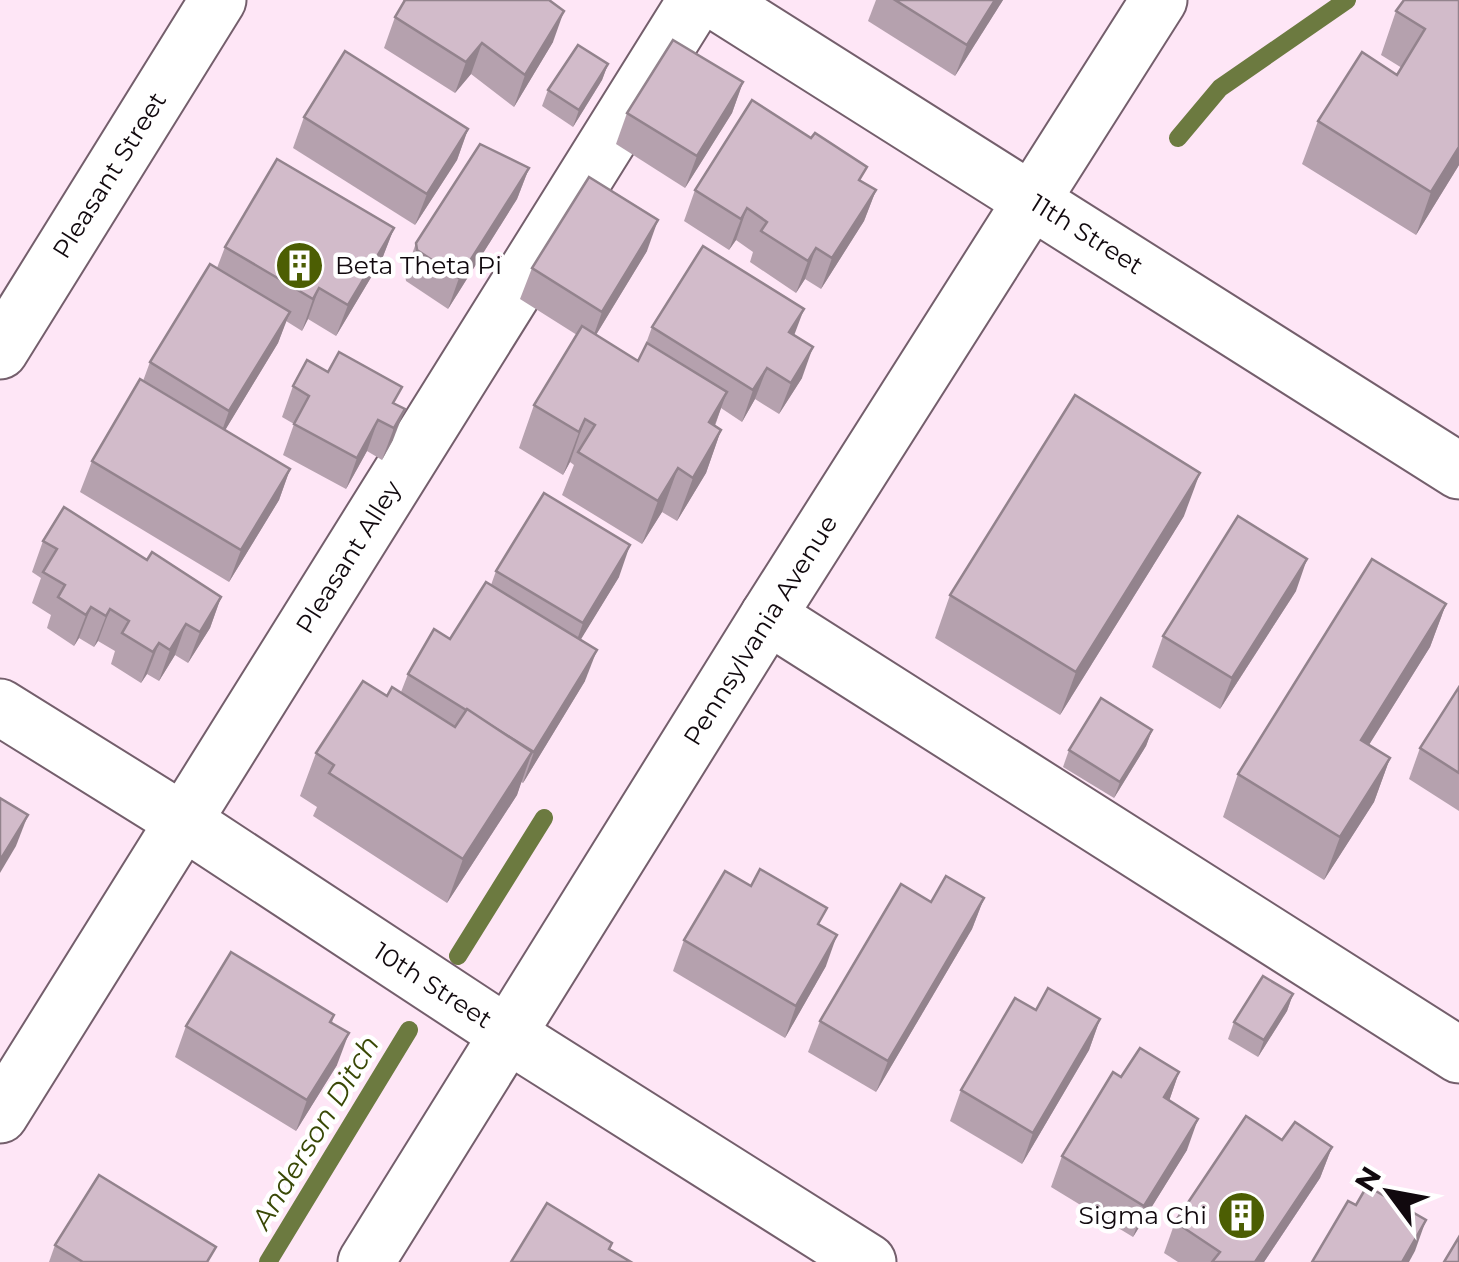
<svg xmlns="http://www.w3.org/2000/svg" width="1459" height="1262" viewBox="0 0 1459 1262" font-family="Montserrat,sans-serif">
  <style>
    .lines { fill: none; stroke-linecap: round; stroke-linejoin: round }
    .stream { stroke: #6c7a40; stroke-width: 18 }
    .minor-casing { stroke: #745f6c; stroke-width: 59 }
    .minor { stroke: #fff; stroke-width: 55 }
    .wall { fill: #b5a1ae }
    .shaded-wall { fill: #93838d }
    .building { fill: #d2bbca; stroke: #93838d; stroke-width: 2.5 }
    .labels { text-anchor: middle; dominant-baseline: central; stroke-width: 9; stroke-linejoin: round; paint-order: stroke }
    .street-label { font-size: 25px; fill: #11090e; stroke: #fff }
    .poi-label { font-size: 25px; fill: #11090e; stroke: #fff; text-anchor: start }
    .water-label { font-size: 28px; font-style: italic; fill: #394805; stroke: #fff }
  </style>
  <rect width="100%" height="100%" fill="#fee6f6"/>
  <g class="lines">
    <!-- stream -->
    <g class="stream">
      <polyline points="1178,138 1220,88 1347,0"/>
      <polyline points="458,956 544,818"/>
      <polyline points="268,1262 409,1030"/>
    </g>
    <defs>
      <g id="minor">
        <polyline points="714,0 1459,471"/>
        <polyline points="0,351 218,0"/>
        <polyline points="768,616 1459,1055"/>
        <polyline points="0,707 183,821 507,1034 868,1262"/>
        <polyline points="0,1115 696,0"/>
        <polyline points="366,1262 768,616 1159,0"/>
      </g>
    </defs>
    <!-- minor casing -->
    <use href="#minor" class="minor-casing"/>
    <!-- minor -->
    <use href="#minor" class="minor"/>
  </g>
  <!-- wall -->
  <g class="wall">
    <polygon points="403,0 549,0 553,42 514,107 471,74 455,93 384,48 395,17 404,2"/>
    <polygon points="876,0 1003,0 955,76 868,21"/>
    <polygon points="1459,0 1459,165 1416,235 1302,164 1318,121 1397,75 1402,68 1381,55 1396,11"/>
    <polygon points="608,64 602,80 573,127 542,106 548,90"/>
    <polygon points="743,82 732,113 685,188 616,144 627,113"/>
    <polygon points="304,117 468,129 457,160 415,225 293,148"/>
    <polygon points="529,168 517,199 448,309 406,281 405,274 416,243"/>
    <polygon points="862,182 876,190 864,221 821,289 805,279 796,293 750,262 753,252 736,240 729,250 684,221 695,190"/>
    <polygon points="394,228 382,259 336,336 308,319 302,331 286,321 278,343 225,430 290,469 279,500 229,582 80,492 92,461 143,381 150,362 217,268 225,247"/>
    <polygon points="647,251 596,335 638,361 644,349 652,327 794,335 802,378 779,414 755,399 742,422 721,408 715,426 721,430 706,473 677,521 662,512 642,544 562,495 574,465 570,462 563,475 519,448 534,405 577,335 520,299 532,268"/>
    <polygon points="328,372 395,404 393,440 382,460 367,451 346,489 283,455 294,424 282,417 293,386"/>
    <polygon points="1184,516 1060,715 935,638 950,595"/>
    <polygon points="43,541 147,560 221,597 210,628 188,663 175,655 159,681 147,674 141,683 111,664 115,651 98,641 94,647 79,638 74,646 47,628 51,615 32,603 41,578 32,572"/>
    <polygon points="496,571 619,577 580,640 585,681 523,783 521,782 517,795 447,903 313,816 317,807 300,796 316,753 387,696 401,692 408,674 450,639 491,585"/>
    <polygon points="1296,591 1220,709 1152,667 1163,636"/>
    <polygon points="1446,604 1430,647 1369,745 1390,758 1374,802 1324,880 1223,817 1238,774"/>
    <polygon points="1459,687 1459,811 1409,779 1420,748"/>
    <polygon points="1152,730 1146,746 1114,798 1063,767 1069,750"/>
    <polygon points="984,898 972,929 876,1092 808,1052 820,1021 931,902"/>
    <polygon points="821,925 826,966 785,1038 673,971 684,940"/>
    <polygon points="1293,994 1287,1011 1258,1057 1228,1039 1234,1022"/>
    <polygon points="334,1015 332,1023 337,1065 296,1131 175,1057 186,1026"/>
    <polygon points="1100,1019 1089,1050 1022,1164 950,1121 961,1090"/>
    <polygon points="1179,1072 1169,1101 1187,1150 1133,1237 1051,1187 1062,1156 1121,1077"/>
    <polygon points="1282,1140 1332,1147 1320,1178 1264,1262 1178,1262 1164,1253 1175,1222"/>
    <polygon points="55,1245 211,1262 49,1262"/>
  </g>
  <!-- shaded-wall -->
  <g class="shaded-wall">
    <polygon points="995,0 1003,0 955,76 967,45"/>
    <polygon points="564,11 553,42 514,107 525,75"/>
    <polygon points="482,43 471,74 455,93 466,62"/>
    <polygon points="608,64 602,80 573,127 579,110"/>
    <polygon points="743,82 732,113 685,188 697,156"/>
    <polygon points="468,129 457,160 415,225 427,194"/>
    <polygon points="1459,147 1459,165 1416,235 1431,192"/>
    <polygon points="529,168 517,199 448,309 459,278"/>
    <polygon points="876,190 864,221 821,289 832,258"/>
    <polygon points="747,208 736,240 729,250 741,219"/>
    <polygon points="658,220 647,251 591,343 602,312"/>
    <polygon points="394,228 382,259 336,336 348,305"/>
    <polygon points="816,248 805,279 796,293 808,261"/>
    <polygon points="319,288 308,319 302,331 313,299"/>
    <polygon points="804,309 792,341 789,332"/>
    <polygon points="290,312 278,343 218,442 229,411"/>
    <polygon points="813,347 802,378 779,414 791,383"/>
    <polygon points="767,368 755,399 742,422 753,390"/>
    <polygon points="727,392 711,435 709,422"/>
    <polygon points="405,409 393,440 382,460 394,428"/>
    <polygon points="585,419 570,462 563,475 579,432"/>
    <polygon points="378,420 367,451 346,489 357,458"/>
    <polygon points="721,430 706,473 677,521 693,478"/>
    <polygon points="678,468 662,512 642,544 658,501"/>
    <polygon points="290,469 279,500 229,582 241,550"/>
    <polygon points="1200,473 1184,516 1060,715 1076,672"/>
    <polygon points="630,545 619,577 572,654 583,623"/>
    <polygon points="1307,559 1296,591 1220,709 1232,678"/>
    <polygon points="221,597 210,628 188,663 200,632"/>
    <polygon points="1446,604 1430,647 1345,783 1361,740"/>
    <polygon points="91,607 79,638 74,646 86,615"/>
    <polygon points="110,609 98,641 94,647 106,616"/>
    <polygon points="186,624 175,655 159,681 170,650"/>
    <polygon points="159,643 147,674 141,683 153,652"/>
    <polygon points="597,650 585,681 523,783 534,752"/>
    <polygon points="1152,730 1146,746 1114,798 1120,782"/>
    <polygon points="532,752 517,795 447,903 463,859"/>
    <polygon points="1390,758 1374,802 1324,880 1340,837"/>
    <polygon points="28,815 16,846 0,873 0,860"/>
    <polygon points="984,898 972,929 876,1092 888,1061"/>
    <polygon points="837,935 826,966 785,1038 796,1006"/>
    <polygon points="1293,994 1287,1011 1258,1057 1264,1040"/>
    <polygon points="1100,1019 1089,1050 1022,1164 1033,1133"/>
    <polygon points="349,1033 337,1065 296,1131 307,1100"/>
    <polygon points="1179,1072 1168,1104 1164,1097"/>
    <polygon points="1198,1119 1187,1150 1133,1237 1144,1206"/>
    <polygon points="1332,1147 1320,1178 1264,1262 1255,1262"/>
    <polygon points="1426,1220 1415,1251 1409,1262 1402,1262"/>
  </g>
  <!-- building -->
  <g class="building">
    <polygon points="405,0 549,0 564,11 525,75 482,43 466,62 395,17"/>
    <polygon points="895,0 995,0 967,45"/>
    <polygon points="1404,0 1459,0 1459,147 1431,192 1318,121 1362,52 1397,75 1425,29 1396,11"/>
    <polygon points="673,40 743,82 697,156 627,113"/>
    <polygon points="578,45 608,64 579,110 548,90"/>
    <polygon points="345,51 468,129 427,194 304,117"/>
    <polygon points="752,100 811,138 815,133 867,167 859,180 876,190 832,258 816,248 808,261 761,231 767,222 747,208 741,219 695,190"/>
    <polygon points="480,144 529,168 459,278 417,250 416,243"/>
    <polygon points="277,159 394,228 348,305 319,288 313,299 225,247"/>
    <polygon points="589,177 658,220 602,312 532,268"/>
    <polygon points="703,246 804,309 789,332 813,347 791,383 767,368 753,390 652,327"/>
    <polygon points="210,264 290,312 229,411 150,362"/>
    <polygon points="582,326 638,361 647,343 727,392 709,422 721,430 693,478 678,468 658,501 578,452 595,425 585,419 579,432 534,405"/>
    <polygon points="339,352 402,387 393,403 405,409 394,428 378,420 357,458 294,424 309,396 293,386 307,360 328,372"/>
    <polygon points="140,379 290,469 241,550 92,461"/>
    <polygon points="1075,395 1200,473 1076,672 950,595"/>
    <polygon points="544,493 630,545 583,623 496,571"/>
    <polygon points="64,507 147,560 152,552 221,597 200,632 186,624 170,650 159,643 153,652 122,633 129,621 110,609 106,616 91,607 86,615 58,597 65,585 43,572 57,549 43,541"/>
    <polygon points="1238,516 1307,559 1232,678 1163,636"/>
    <polygon points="1372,559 1446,604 1361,740 1390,758 1340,837 1238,774"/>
    <polygon points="486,582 597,650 534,752 408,674 434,629 450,639"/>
    <polygon points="363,681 387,696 392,687 455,727 467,709 532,752 463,859 329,773 334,765 316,753"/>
    <polygon points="1459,687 1459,773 1420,748"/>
    <polygon points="1101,698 1152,730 1120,782 1069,750"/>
    <polygon points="0,798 28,815 0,860"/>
    <polygon points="760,869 827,908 818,924 837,935 796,1006 684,940 725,871 751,886"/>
    <polygon points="946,876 984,898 888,1061 820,1021 901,884 931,902"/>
    <polygon points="231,952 334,1015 330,1022 349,1033 307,1100 186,1026"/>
    <polygon points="1263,976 1293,994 1264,1040 1234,1022"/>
    <polygon points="1048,988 1100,1019 1033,1133 961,1090 1015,998 1036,1010"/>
    <polygon points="1140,1048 1179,1072 1164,1097 1198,1119 1144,1206 1062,1156 1113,1072 1121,1077"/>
    <polygon points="1246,1116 1282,1140 1295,1122 1332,1147 1255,1262 1212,1262 1220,1252 1175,1222"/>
    <polygon points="99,1175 216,1247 207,1262 83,1262 55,1245"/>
    <polygon points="1367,1186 1426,1220 1402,1262 1312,1262 1348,1201 1356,1205"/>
    <polygon points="547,1203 612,1243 609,1249 631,1262 511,1262"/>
    <polygon points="1459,1237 1459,1262 1444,1262"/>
  </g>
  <!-- icons -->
  <defs>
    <symbol id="building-disc" viewBox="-11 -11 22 22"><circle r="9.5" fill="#4c5e03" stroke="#fff"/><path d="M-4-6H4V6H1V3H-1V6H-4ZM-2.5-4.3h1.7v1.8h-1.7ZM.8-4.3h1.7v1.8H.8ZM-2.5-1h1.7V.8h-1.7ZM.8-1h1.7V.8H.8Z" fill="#fff"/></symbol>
  </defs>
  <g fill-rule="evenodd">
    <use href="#building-disc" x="272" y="238" width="55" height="55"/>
    <use href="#building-disc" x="1214" y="1188" width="55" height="55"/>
  </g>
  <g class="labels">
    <!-- street labels -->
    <g class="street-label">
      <text transform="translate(109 175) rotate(-58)">Pleasant Street</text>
      <text transform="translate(1087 234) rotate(32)">11th Street</text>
      <text transform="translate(348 557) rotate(-58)">Pleasant Alley</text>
      <text transform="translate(760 630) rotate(-58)">Pennsylvania Avenue</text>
      <text transform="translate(433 985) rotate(33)">10th Street</text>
    </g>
    <!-- poi labels -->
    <g class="poi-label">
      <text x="335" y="265">Beta Theta Pi</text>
      <text x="1207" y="1215" text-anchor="end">Sigma Chi</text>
    </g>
    <!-- water labels -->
    <g class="water-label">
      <text transform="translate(315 1132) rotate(-59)">Anderson Ditch</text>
    </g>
  </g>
  <!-- north arrow -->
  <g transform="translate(1389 1192) rotate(302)" stroke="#ffffff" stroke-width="8" paint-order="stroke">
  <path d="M0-8L18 38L0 25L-18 38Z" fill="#11090e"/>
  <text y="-15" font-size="28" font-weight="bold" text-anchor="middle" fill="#11090e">N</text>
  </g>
</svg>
